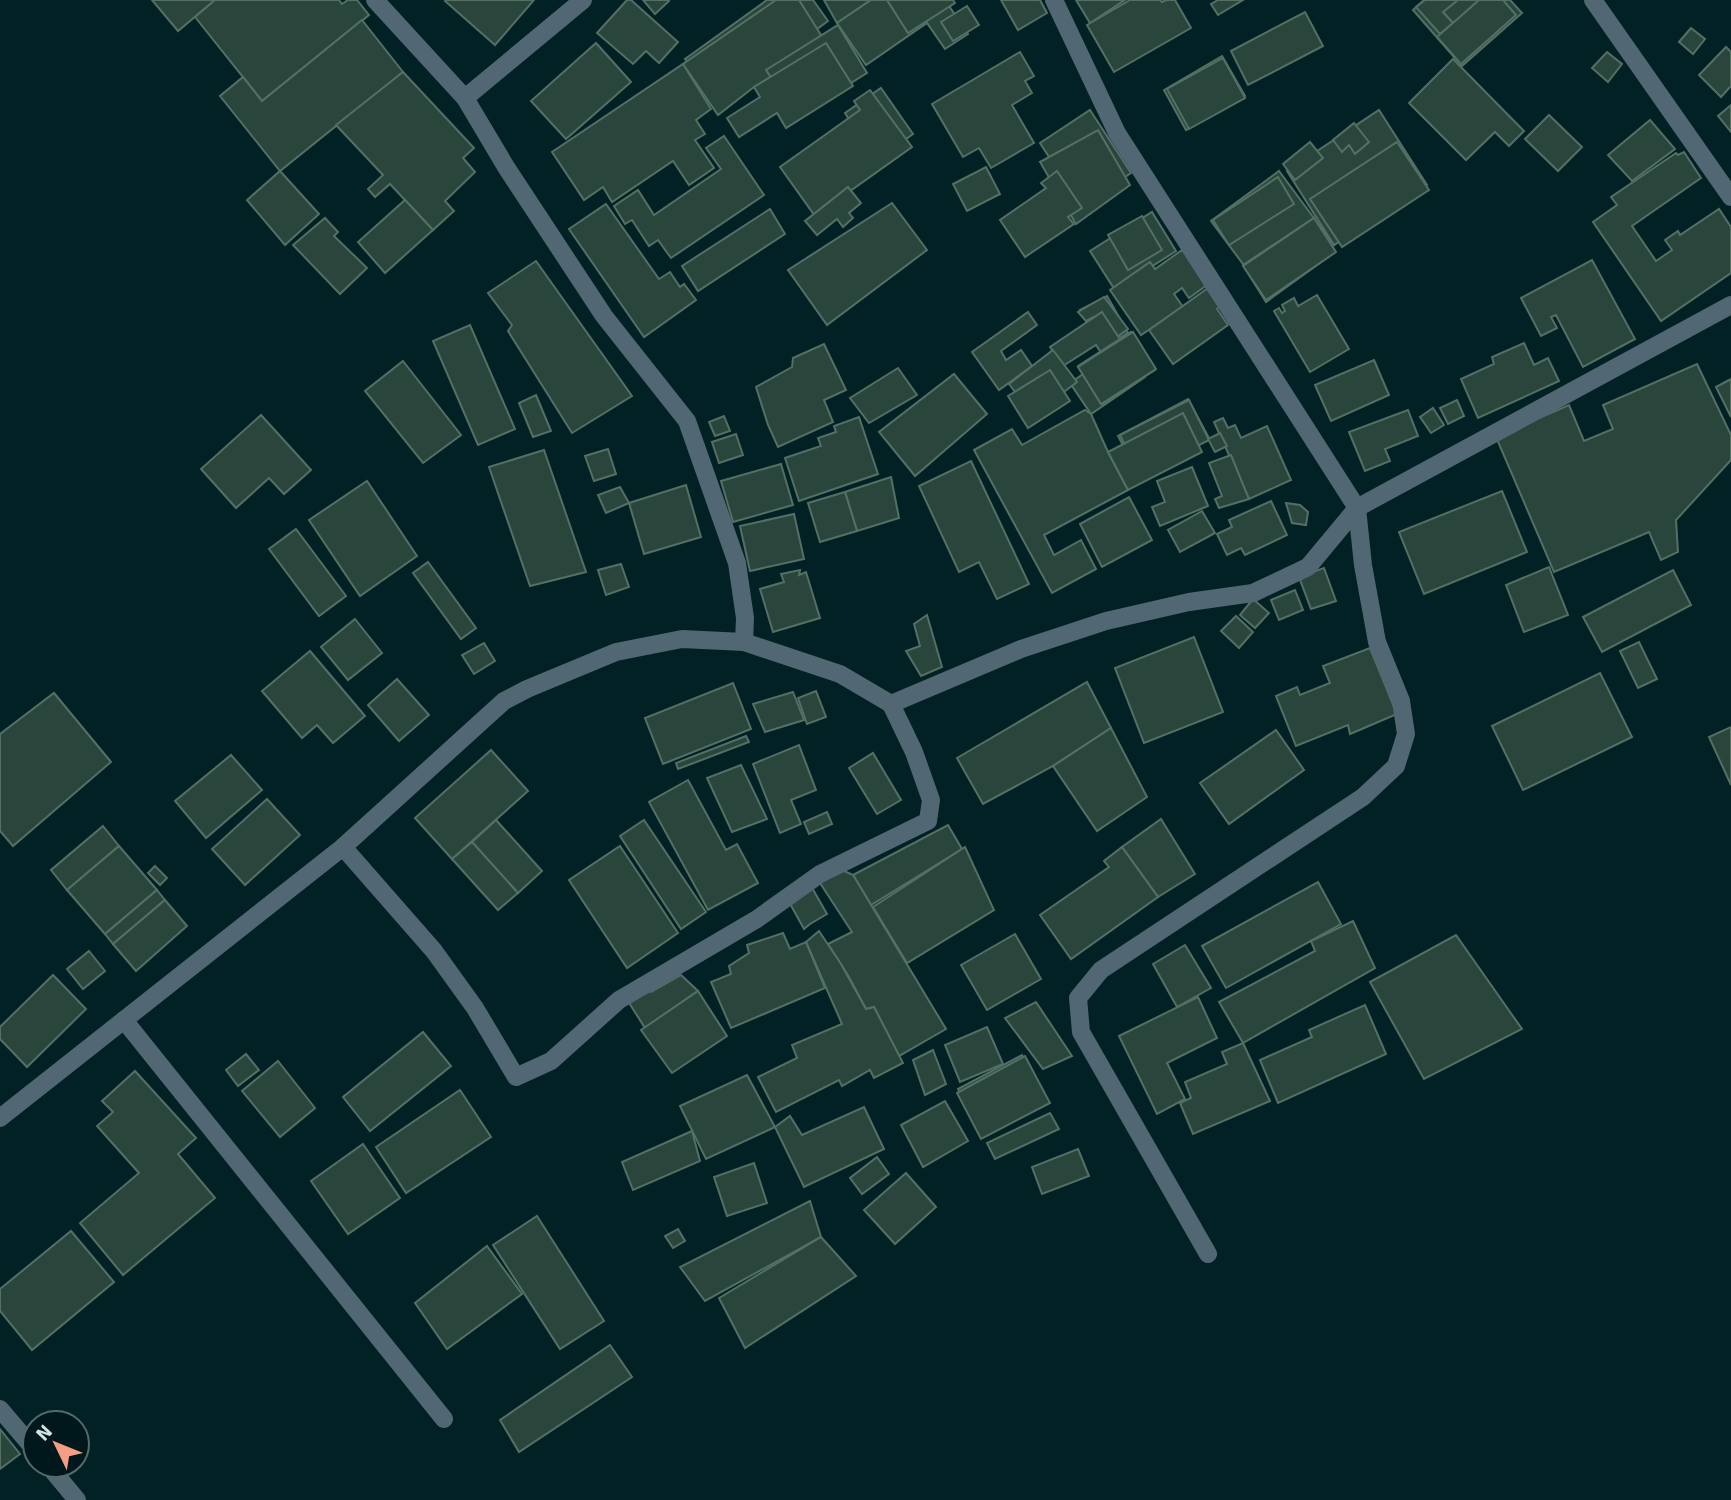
<svg xmlns="http://www.w3.org/2000/svg" width="1731" height="1500" viewBox="0 0 1731 1500" font-family="Signika,sans-serif">
  <style>
    .building { fill: #2a453b; stroke: #547065; stroke-width: 2 }
    .lines { fill: none; stroke-linecap: round; stroke-linejoin: round }
    .minor { stroke: #526774; stroke-width: 18 }
  </style>
  <rect width="100%" height="100%" fill="#022124"/>
  <!-- building -->
  <g class="building">
    <polygon points="152,0 215,0 178,31"/>
    <polygon points="215,0 339,0 342,4 348,0 357,0 369,15 262,101 195,17"/>
    <polygon points="446,0 534,0 495,45 445,1"/>
    <polygon points="627,0 631,0 678,42 659,63 646,51 633,64 597,33"/>
    <polygon points="643,0 668,0 669,1 655,14"/>
    <polygon points="767,0 813,0 828,21 716,103 685,59"/>
    <polygon points="776,0 799,0 826,43 754,87 718,115 683,64"/>
    <polygon points="824,0 871,0 837,23"/>
    <polygon points="871,0 945,0 968,34 945,49 927,23 866,65 837,23"/>
    <polygon points="887,0 953,0 955,3 908,33"/>
    <polygon points="1001,0 1040,0 1047,13 1018,30"/>
    <polygon points="1076,0 1125,0 1090,23"/>
    <polygon points="1130,0 1160,0 1162,2 1166,0 1175,0 1191,28 1114,72 1087,25"/>
    <polygon points="1218,0 1243,0 1218,15 1211,4"/>
    <polygon points="1424,0 1510,0 1522,13 1462,66 1413,10"/>
    <polygon points="1425,0 1458,0 1443,12 1453,23 1440,34 1416,7"/>
    <polygon points="1479,0 1503,0 1516,15 1461,64 1437,37"/>
    <polygon points="967,6 979,25 953,41 941,22"/>
    <polygon points="1305,12 1323,46 1248,85 1231,51"/>
    <polygon points="362,20 403,72 280,171 220,96 243,77 262,101"/>
    <polygon points="838,25 867,73 838,91 832,81 822,87 828,97 788,122 782,112 791,106 787,101 749,124 741,111 778,88 766,70"/>
    <polygon points="1691,28 1705,39 1693,54 1679,42"/>
    <polygon points="596,43 631,82 566,139 531,101"/>
    <polygon points="826,43 853,86 786,128 777,113 739,137 727,118 760,97 754,87"/>
    <polygon points="1726,47 1731,52 1731,86 1721,97 1699,75"/>
    <polygon points="1020,52 1034,76 1025,81 1032,93 1012,105 1034,143 991,168 979,148 963,157 932,104"/>
    <polygon points="1607,52 1622,64 1608,82 1592,68"/>
    <polygon points="1222,56 1245,96 1186,130 1164,90"/>
    <polygon points="1223,58 1245,98 1189,129 1167,89"/>
    <polygon points="1453,59 1524,131 1509,146 1495,132 1466,160 1409,103"/>
    <polygon points="683,64 711,109 696,120 705,134 695,140 714,168 689,185 673,161 612,202 603,187 584,200 552,152"/>
    <polygon points="403,72 474,148 463,158 475,172 445,201 454,211 433,230 390,184 375,197 368,189 383,175 336,125"/>
    <polygon points="881,88 913,134 825,197 800,160 852,124 845,113"/>
    <polygon points="870,90 912,147 815,216 780,167 860,110 854,101"/>
    <polygon points="1731,105 1731,132 1718,116"/>
    <polygon points="1090,110 1131,173 1081,206 1040,143"/>
    <polygon points="1379,110 1427,185 1334,245 1287,171"/>
    <polygon points="1549,115 1582,147 1558,171 1525,139"/>
    <polygon points="1650,120 1675,149 1632,181 1608,155"/>
    <polygon points="1354,123 1369,142 1355,154 1349,145 1342,152 1333,140"/>
    <polygon points="1098,130 1130,185 1076,224 1040,162"/>
    <polygon points="724,136 764,195 671,258 658,240 649,246 632,220 625,224 614,206 638,190 654,215 721,169 706,148"/>
    <polygon points="1310,142 1323,158 1295,180 1283,164"/>
    <polygon points="1397,142 1429,190 1342,247 1310,199"/>
    <polygon points="1684,152 1701,178 1632,226 1656,261 1672,250 1665,240 1678,231 1680,235 1719,209 1731,227 1731,273 1661,321 1593,222 1617,205 1611,197 1676,153 1678,155"/>
    <polygon points="986,167 1000,194 967,211 953,184"/>
    <polygon points="280,171 319,214 285,245 247,200"/>
    <polygon points="1057,171 1082,208 1068,217 1074,224 1025,257 1000,220 1046,188 1041,183"/>
    <polygon points="1279,171 1334,245 1266,295 1211,221"/>
    <polygon points="1278,177 1294,204 1229,245 1213,220"/>
    <polygon points="848,187 861,203 849,213 853,218 843,227 837,219 817,235 805,221"/>
    <polygon points="405,200 433,230 385,273 358,242"/>
    <polygon points="892,203 927,250 827,325 788,270"/>
    <polygon points="606,204 659,279 670,272 680,287 684,284 696,300 644,337 569,229"/>
    <polygon points="770,209 785,234 698,291 682,266"/>
    <polygon points="1152,212 1176,251 1115,290 1090,251"/>
    <polygon points="1142,216 1162,250 1128,270 1108,235"/>
    <polygon points="325,218 338,232 334,236 367,268 340,294 293,245"/>
    <polygon points="1314,218 1335,252 1266,302 1243,265"/>
    <polygon points="1314,218 1336,252 1266,300 1243,266"/>
    <polygon points="1182,250 1211,282 1189,298 1182,288 1174,294 1183,307 1141,335 1110,290 1150,262 1155,269"/>
    <polygon points="1592,260 1635,339 1583,367 1556,315 1551,317 1557,328 1541,336 1521,298"/>
    <polygon points="536,261 632,396 572,433 508,331 512,325 488,293"/>
    <polygon points="1211,286 1223,304 1217,309 1228,325 1173,364 1149,330"/>
    <polygon points="1317,295 1349,349 1310,372 1274,311 1279,308 1282,313 1285,311 1282,305 1294,298 1298,306"/>
    <polygon points="1107,296 1128,333 1111,343 1096,316 1086,321 1080,310"/>
    <polygon points="1104,297 1128,329 1110,342 1094,317 1086,321 1078,312"/>
    <polygon points="1028,312 1037,325 1001,351 1006,360 1021,350 1032,366 999,390 972,352"/>
    <polygon points="1102,312 1145,377 1091,414 1070,383 1105,359 1096,345 1063,366 1050,347"/>
    <polygon points="470,325 515,429 478,445 433,341"/>
    <polygon points="1131,332 1155,370 1102,404 1078,366"/>
    <polygon points="1133,332 1156,369 1101,404 1078,367"/>
    <polygon points="1524,343 1534,365 1548,358 1559,381 1478,418 1461,379 1494,364 1492,357"/>
    <polygon points="824,344 846,390 824,400 833,422 778,447 768,425 756,387 792,367 793,358"/>
    <polygon points="1053,350 1077,382 1040,410 1029,396 1022,401 1009,384"/>
    <polygon points="1374,360 1389,395 1331,421 1315,385"/>
    <polygon points="403,361 461,435 423,463 365,391"/>
    <polygon points="1697,364 1731,435 1731,460 1676,520 1678,552 1661,560 1649,532 1554,572 1496,437 1569,405 1584,441 1613,429 1603,405"/>
    <polygon points="898,368 917,395 869,423 850,398"/>
    <polygon points="1050,370 1070,401 1028,428 1008,396"/>
    <polygon points="954,374 987,414 915,476 879,432"/>
    <polygon points="1731,379 1731,417 1716,387"/>
    <polygon points="536,395 551,431 533,437 519,403"/>
    <polygon points="1188,399 1209,438 1139,476 1118,436"/>
    <polygon points="1189,400 1209,440 1140,475 1120,435"/>
    <polygon points="1457,400 1464,416 1448,424 1440,408"/>
    <polygon points="1433,408 1444,425 1431,433 1420,417"/>
    <polygon points="1085,410 1091,414 1108,452 1128,490 1044,535 1054,555 1081,540 1096,569 1052,593 974,450 1012,429 1022,445"/>
    <polygon points="1408,410 1418,436 1385,449 1390,461 1365,471 1349,432"/>
    <polygon points="1183,413 1202,452 1128,490 1108,452"/>
    <polygon points="261,415 311,470 284,494 269,478 236,508 201,469"/>
    <polygon points="724,416 730,431 715,436 709,422"/>
    <polygon points="859,417 878,474 799,501 785,458 821,446 818,438 836,432 834,426"/>
    <polygon points="1223,418 1228,428 1235,425 1241,438 1267,426 1291,480 1249,499 1214,422"/>
    <polygon points="1220,433 1227,446 1215,452 1208,439"/>
    <polygon points="736,434 743,455 719,463 712,442"/>
    <polygon points="608,449 616,474 594,481 585,456"/>
    <polygon points="544,450 586,572 530,586 489,467"/>
    <polygon points="1231,455 1249,499 1219,508 1215,499 1222,496 1209,463"/>
    <polygon points="971,461 1029,584 997,599 979,562 959,572 919,486"/>
    <polygon points="781,464 793,505 733,522 721,481"/>
    <polygon points="1192,467 1208,506 1160,526 1152,507 1165,502 1157,481"/>
    <polygon points="891,477 899,518 857,531 845,492"/>
    <polygon points="367,481 417,556 360,596 309,520"/>
    <polygon points="686,485 701,537 644,554 629,503"/>
    <polygon points="620,487 629,503 606,513 598,495"/>
    <polygon points="1502,491 1527,552 1424,594 1399,532"/>
    <polygon points="845,492 857,531 820,542 808,503"/>
    <polygon points="1129,497 1152,540 1102,567 1080,524"/>
    <polygon points="1271,501 1287,535 1245,555 1241,548 1227,555 1217,534 1232,527 1229,520"/>
    <polygon points="1286,503 1300,505 1308,512 1306,525 1292,523"/>
    <polygon points="1202,511 1215,533 1180,552 1168,530"/>
    <polygon points="794,514 804,559 750,571 740,526"/>
    <polygon points="296,529 346,596 319,616 269,549"/>
    <polygon points="428,562 476,628 461,639 413,573"/>
    <polygon points="621,564 629,587 606,595 598,570"/>
    <polygon points="1549,567 1568,615 1524,632 1506,585"/>
    <polygon points="1324,568 1336,601 1311,609 1299,577"/>
    <polygon points="800,570 799,575 806,572 820,618 773,632 760,589 784,582 781,574"/>
    <polygon points="1673,570 1691,605 1602,652 1583,617"/>
    <polygon points="1295,590 1303,610 1279,620 1271,600"/>
    <polygon points="1253,599 1269,613 1255,628 1240,615"/>
    <polygon points="927,615 942,667 921,676 906,651 920,646 914,624"/>
    <polygon points="1236,616 1253,632 1239,648 1221,631"/>
    <polygon points="355,619 382,653 348,680 321,647"/>
    <polygon points="1194,637 1223,712 1144,743 1115,668"/>
    <polygon points="1639,642 1657,679 1638,688 1620,651"/>
    <polygon points="484,643 495,661 474,674 462,655"/>
    <polygon points="1370,648 1397,714 1350,734 1348,725 1296,746 1276,696 1297,687 1300,695 1330,683 1323,666"/>
    <polygon points="310,651 365,716 333,743 317,725 302,738 262,691"/>
    <polygon points="1600,673 1632,737 1523,790 1492,726"/>
    <polygon points="397,679 429,715 399,741 368,705"/>
    <polygon points="1087,682 1111,728 1053,766 983,804 957,758"/>
    <polygon points="733,683 751,729 663,764 645,718"/>
    <polygon points="816,691 826,717 807,724 798,698"/>
    <polygon points="793,692 804,720 765,732 753,704"/>
    <polygon points="54,693 111,762 13,846 0,831 0,734"/>
    <polygon points="1731,727 1731,785 1709,737"/>
    <polygon points="1111,728 1147,797 1097,831 1053,766"/>
    <polygon points="1276,730 1304,770 1229,824 1200,783"/>
    <polygon points="746,736 749,742 678,769 676,763"/>
    <polygon points="799,745 816,790 791,800 801,824 780,833 753,764"/>
    <polygon points="491,750 528,791 452,859 415,818"/>
    <polygon points="873,753 901,800 877,814 849,768"/>
    <polygon points="231,755 262,790 206,838 175,801"/>
    <polygon points="741,765 767,819 732,832 707,778"/>
    <polygon points="688,780 726,850 737,844 758,883 708,910 649,802"/>
    <polygon points="267,799 300,835 245,885 212,849"/>
    <polygon points="827,812 832,824 809,834 804,822"/>
    <polygon points="1161,819 1195,874 1158,897 1122,847"/>
    <polygon points="496,820 542,871 518,893 472,842"/>
    <polygon points="644,820 706,912 681,929 620,836"/>
    <polygon points="948,825 962,849 871,905 853,875"/>
    <polygon points="103,826 119,846 67,890 51,870"/>
    <polygon points="472,842 518,893 498,910 452,859"/>
    <polygon points="119,846 157,890 105,934 67,890"/>
    <polygon points="620,846 678,933 627,968 569,880"/>
    <polygon points="965,847 994,910 907,963 873,907"/>
    <polygon points="1122,847 1158,897 1071,959 1040,915 1109,867 1104,861"/>
    <polygon points="155,866 167,878 160,885 148,873"/>
    <polygon points="838,868 853,875 946,1029 899,1056 874,1007 866,1009 849,977 828,944 852,932 820,883"/>
    <polygon points="1318,882 1341,924 1226,988 1202,946"/>
    <polygon points="811,886 827,914 810,924 804,929 788,900"/>
    <polygon points="157,890 165,900 113,944 105,934"/>
    <polygon points="165,900 187,926 136,971 113,944"/>
    <polygon points="1353,921 1375,968 1243,1043 1219,1002 1315,951 1311,941"/>
    <polygon points="819,931 841,964 866,1009 874,1007 903,1063 874,1078 870,1070 842,1086 839,1080 776,1112 758,1077 797,1058 792,1045 842,1024 806,942"/>
    <polygon points="783,933 790,949 806,942 825,988 731,1028 711,982 731,974 729,966 749,953 747,945"/>
    <polygon points="1015,934 1041,979 987,1010 961,965"/>
    <polygon points="1456,935 1522,1029 1424,1079 1370,982"/>
    <polygon points="1185,945 1211,988 1177,1007 1153,964"/>
    <polygon points="89,951 105,971 83,989 67,969"/>
    <polygon points="53,975 86,1009 27,1067 0,1039 0,1027"/>
    <polygon points="681,975 698,991 645,1028 626,998 645,985 651,992"/>
    <polygon points="698,991 727,1036 672,1073 641,1030"/>
    <polygon points="1198,997 1217,1038 1167,1063 1185,1099 1157,1114 1119,1036"/>
    <polygon points="1036,1002 1072,1056 1043,1069 1005,1018"/>
    <polygon points="1365,1005 1386,1054 1278,1103 1260,1060 1312,1037 1309,1030"/>
    <polygon points="987,1027 1003,1064 960,1082 945,1045"/>
    <polygon points="423,1032 451,1066 370,1131 343,1097"/>
    <polygon points="1243,1043 1270,1101 1193,1134 1180,1103 1191,1098 1185,1082 1227,1064 1222,1052"/>
    <polygon points="933,1050 946,1084 925,1095 913,1060"/>
    <polygon points="246,1054 259,1070 238,1086 226,1070"/>
    <polygon points="1022,1055 1046,1104 982,1136 958,1089"/>
    <polygon points="1025,1056 1050,1103 981,1139 957,1093"/>
    <polygon points="278,1061 315,1108 280,1137 242,1091"/>
    <polygon points="135,1071 196,1138 178,1154 215,1198 123,1275 80,1223 139,1173 97,1126 113,1112 102,1101"/>
    <polygon points="747,1075 775,1127 706,1159 680,1106"/>
    <polygon points="460,1090 491,1137 406,1193 376,1147"/>
    <polygon points="945,1101 968,1141 923,1167 901,1125"/>
    <polygon points="864,1107 884,1149 804,1187 775,1127 790,1116 802,1135"/>
    <polygon points="1050,1113 1059,1129 995,1159 987,1143"/>
    <polygon points="692,1131 700,1161 633,1190 622,1162"/>
    <polygon points="363,1144 400,1198 348,1234 311,1181"/>
    <polygon points="1078,1149 1089,1176 1042,1194 1032,1167"/>
    <polygon points="877,1157 889,1174 862,1194 850,1178"/>
    <polygon points="754,1163 767,1203 727,1216 714,1177"/>
    <polygon points="906,1173 936,1207 895,1244 864,1210"/>
    <polygon points="810,1201 821,1237 705,1301 680,1267"/>
    <polygon points="537,1216 604,1321 560,1349 493,1245"/>
    <polygon points="678,1229 685,1241 673,1248 665,1236"/>
    <polygon points="71,1231 114,1282 32,1350 0,1311 0,1289"/>
    <polygon points="821,1237 856,1276 745,1348 719,1298"/>
    <polygon points="487,1246 522,1294 447,1349 415,1303"/>
    <polygon points="610,1345 632,1377 519,1452 500,1420"/>
    <polygon points="0,1429 20,1454 0,1469"/>
  </g>
  <g class="lines">
    <!-- minor -->
    <g class="minor">
      <polyline points="375,0 465,98 506,167 604,316 687,421 737,563 745,618 744,642"/>
      <polyline points="1054,0 1117,133 1357,508 1363,565 1377,642 1401,701 1406,734 1396,766 1363,797 1101,970 1078,998 1081,1032 1208,1254"/>
      <polyline points="1593,0 1731,197"/>
      <polyline points="465,98 583,0"/>
      <polyline points="343,847 434,951 475,1008 516,1077 551,1061 619,1000 757,919 820,874 928,821 931,800 914,752 891,704"/>
      <polyline points="124,1020 444,1419"/>
      <polyline points="0,1118 343,847 504,701 527,689 616,652 682,639 744,642 840,674 891,704 1021,649 1106,621 1189,602 1253,593 1308,567 1357,508 1731,305"/>
      <polyline points="0,1409 35,1450"/>
      <polyline points="48,1465 77,1500"/>
    </g>
  </g>
  <!-- north arrow -->
  <g transform="translate(56 1444) rotate(313)"><circle r="33" fill="#00181b" stroke="#546a6c" stroke-width="2"/>
  <path d="M0-5L12 26L0 18L-12 26Z" fill="#f49e86"/>
  <text y="-10" font-size="19" font-weight="bold" text-anchor="middle" fill="#d3e4e5">N</text>
  </g>
</svg>
